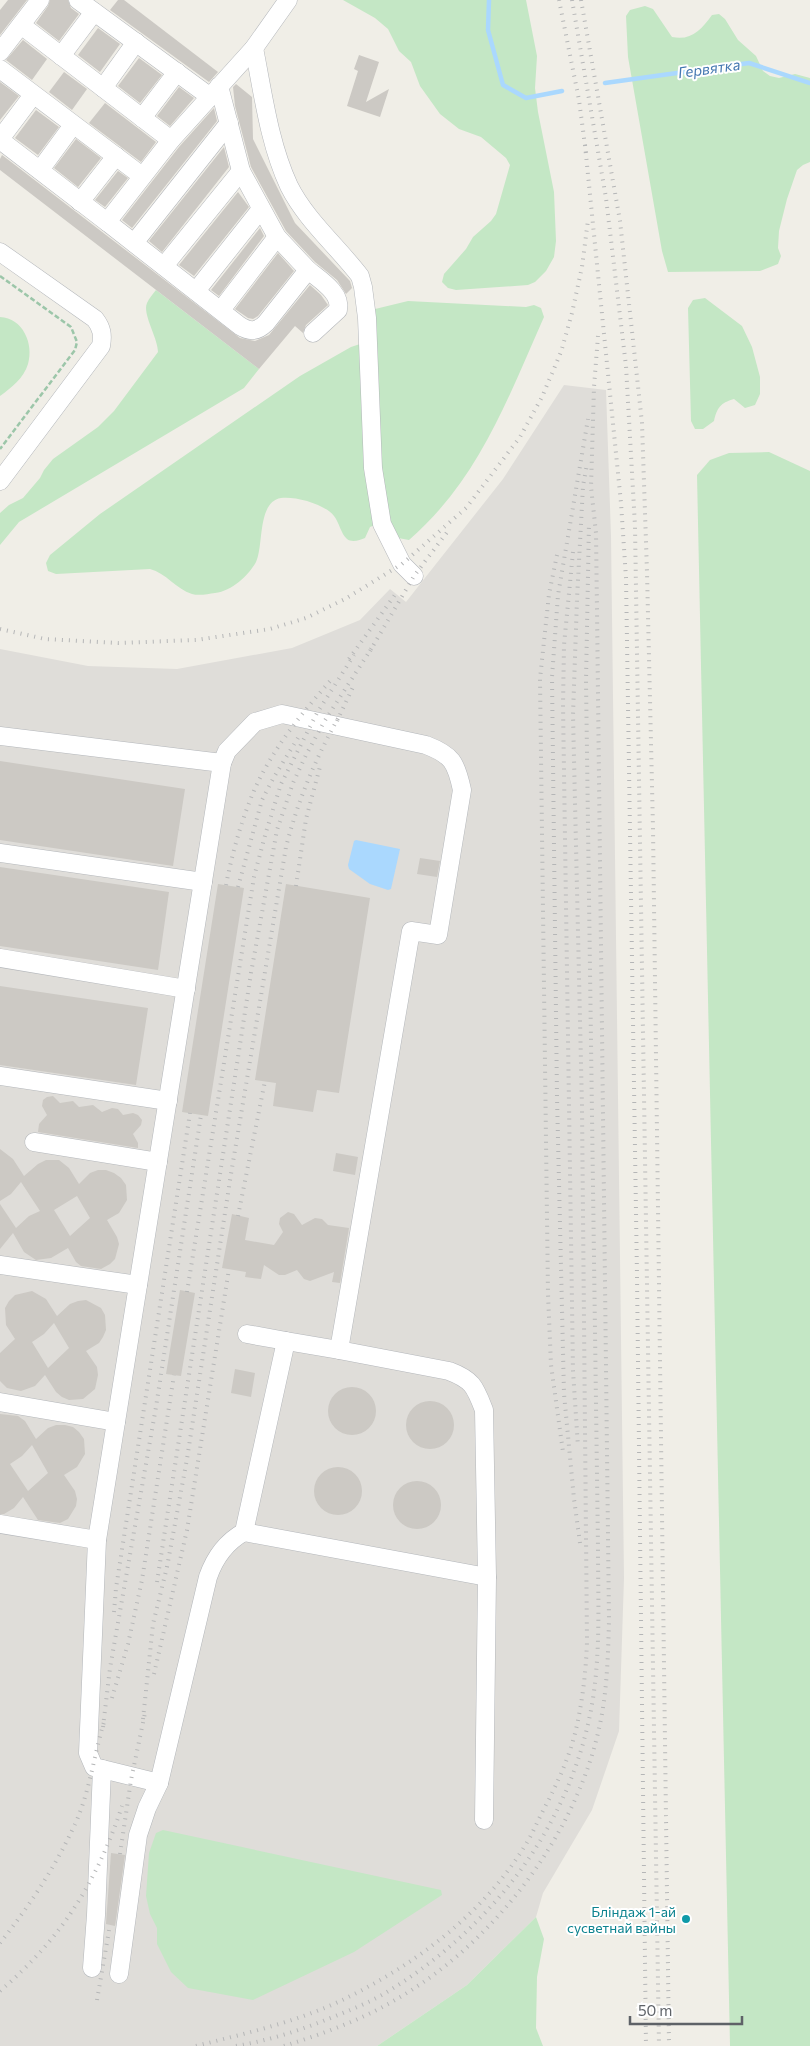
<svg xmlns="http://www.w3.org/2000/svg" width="810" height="2046" viewBox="0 0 810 2046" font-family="Commissioner,sans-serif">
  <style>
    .industrial { fill: #dfddd9 }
    .green { fill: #c4e7c5 }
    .water { fill: #aad8fe }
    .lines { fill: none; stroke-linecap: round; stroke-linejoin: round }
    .stream { stroke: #aad8fe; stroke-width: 4.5 }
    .building { fill: #ccc9c4; fill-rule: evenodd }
    .minor-casing { stroke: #b4b7bb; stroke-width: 19 }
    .path { stroke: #9cc6a9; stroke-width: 2.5; stroke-dasharray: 5 2.5; stroke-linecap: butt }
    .minor { stroke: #fff; stroke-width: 18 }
    .rail { stroke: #b5b6b7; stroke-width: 4; stroke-dasharray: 1 6; stroke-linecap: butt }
    .culture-dot { fill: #0f9aa8; stroke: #fff; stroke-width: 2 }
    .labels { text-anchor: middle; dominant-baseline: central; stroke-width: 4; stroke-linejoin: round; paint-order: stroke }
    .culture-label { font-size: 14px; fill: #0d838f; stroke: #fff; text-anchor: end }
    .water-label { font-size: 15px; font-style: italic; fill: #4578b1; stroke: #fff }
  </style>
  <rect width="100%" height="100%" fill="#f0eee7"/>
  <!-- industrial -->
  <polygon class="industrial" points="564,385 606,390 611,536 624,1578 619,1731 592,1810 543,1893 536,1917 467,1985 377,2046 0,2046 0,649 88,666 177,669 292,648 360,620 390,589 406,602 503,479"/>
  <!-- green -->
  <g class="green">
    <polygon points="343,0 526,0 537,56 535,88 538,112 554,192 556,241 554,257 546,271 535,282 528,285 456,290 448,288 442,282 444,274 466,249 473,237 491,221 496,214 510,165 506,158 481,137 459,129 440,114 420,86 411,62 399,51 388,29 375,18"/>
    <path d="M645,6L653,9L672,37C691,41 701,30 712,15L719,14L725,19L738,40L756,56L763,71L770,76L779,78L795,74L810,78V162L803,165L797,170L787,199L779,231L778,248L781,256L778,264L760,271L668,272L662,251L628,57L626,16L630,10Z"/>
    <path d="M156,290L259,369L244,388L19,522L0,545V513L9,505L23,498L40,478L44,470L53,459L98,427L114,411L158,352C158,338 142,314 147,303C149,298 153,294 156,290Z"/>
    <path d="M705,298L742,326L752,347L760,377V394L755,405L745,408L734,399C720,403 717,408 714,421L703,429H695L691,421L688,308L693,300Z"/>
    <path d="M408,301L526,307L534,305L541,308L544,317C507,400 479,479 409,540L398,538L392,524L387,520L370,527L365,538C360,540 352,543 347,539C341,534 339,522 334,516C325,504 295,496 281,498C257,502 264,545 256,562C248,576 232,591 215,593C208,594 199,596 192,594C176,589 166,573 150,569L56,574L48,571L46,563L50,555L100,514L300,376L351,347L375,339L371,310Z"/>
    <path d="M0,317C23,318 34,344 28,364C24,378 11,388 0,396Z"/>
    <polygon points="769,452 810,471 810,2046 730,2046 697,475 710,460 729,453"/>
    <polygon points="163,1830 441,1890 442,1895 354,1952 253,2000 188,1988 171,1972 157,1944 157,1928 150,1914 146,1896 149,1853 156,1833"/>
    <polygon points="536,1917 544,1939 537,1977 536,2028 543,2046 377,2046 467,1985"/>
  </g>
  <!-- water -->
  <polygon class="water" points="356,840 400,849 391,889 388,890 370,884 349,869 348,865 354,841"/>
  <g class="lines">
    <!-- stream -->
    <g class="stream">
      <polyline points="489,0 488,30 503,85 526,98 562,91"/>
      <polyline points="605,83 749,63 810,83"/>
    </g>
  </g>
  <!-- building -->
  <g class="building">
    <polygon points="8,0 27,0 0,35 0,10"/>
    <polygon points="50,0 68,0 71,8 79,14 59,41 36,23 48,6"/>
    <polygon points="118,0 124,0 218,72 209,82 110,10"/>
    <polygon points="98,28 120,44 100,72 78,55"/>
    <polygon points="23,40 47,59 32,80 6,60"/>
    <polygon points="359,55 379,62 366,102 389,89 380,117 347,106 358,71 354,69"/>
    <polygon points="139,58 162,75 140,103 118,86"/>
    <polygon points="64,72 87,89 72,110 49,92"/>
    <polygon points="0,82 19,96 0,120"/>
    <polygon points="236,84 252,97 253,139 295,223 350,281 352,288 346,294 337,280 315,262 286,231 251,167 235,106 233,87"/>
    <polygon points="179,87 194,98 170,126 157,116"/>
    <polygon points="105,103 156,142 141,162 89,123"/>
    <polygon points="214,108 217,121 132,228 122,220 179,147"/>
    <polygon points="36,110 59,127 38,155 15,138"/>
    <polygon points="76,139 101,158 78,187 54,168"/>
    <polygon points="224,147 229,167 162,252 149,241"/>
    <polygon points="2,155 240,338 255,341 269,335 310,285 321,295 328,305 306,325 303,333 295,326 259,369 0,170 0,159"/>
    <polygon points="118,171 128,178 105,207 95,200"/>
    <polygon points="238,192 249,207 194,276 179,265"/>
    <polygon points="260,228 264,236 219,296 211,290"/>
    <polygon points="278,253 294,271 258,316 253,319 248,318 235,309"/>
    <polygon points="0,761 185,789 173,866 0,840"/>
    <polygon points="420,858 440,861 437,877 417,874"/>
    <polygon points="0,867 169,892 158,970 0,946"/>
    <polygon points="218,884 244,888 208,1116 182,1112"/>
    <polygon points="286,884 370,898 339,1093 317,1090 313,1112 273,1106 276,1083 255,1080"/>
    <polygon points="0,986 148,1008 136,1085 0,1065"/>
    <polygon points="53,1096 60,1103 73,1101 79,1107 93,1105 102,1112 112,1108 118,1109 123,1115 133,1113 138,1115 142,1120 141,1125 133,1134 138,1143 138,1148 38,1132 39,1124 47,1115 42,1106 43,1100 47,1097"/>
    <path d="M0,1149L13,1159L24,1176L38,1164L46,1160H59L69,1168L79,1184L90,1173L98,1170H106L114,1173L121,1178L126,1185L127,1200L119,1213L107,1220L117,1237L119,1244L115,1259L110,1264L101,1269L81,1266L76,1262L68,1248L51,1258L36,1260L24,1252L13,1233L0,1249V1204L16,1228L29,1216L40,1211L21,1182L11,1194L0,1201ZM77,1196L90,1218L70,1236L54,1210Z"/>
    <polygon points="336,1153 358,1157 355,1175 333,1171"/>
    <polygon points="288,1212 294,1214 302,1225 315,1218 322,1219 328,1225 349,1228 340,1283 332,1282 334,1272 310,1281 304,1279 297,1270 285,1275 279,1275 264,1265 261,1279 245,1277 246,1272 222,1268 232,1214 249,1218 245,1240 274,1245 283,1232 279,1224 280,1218"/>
    <polygon points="180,1290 195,1293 181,1376 166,1374"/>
    <path d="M32,1291L46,1299L57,1316L70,1304L78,1301L86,1300L101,1308L105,1315L106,1330L103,1337L99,1343L86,1351L97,1367L98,1375L95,1389L83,1399L69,1400L62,1397L56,1392L45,1375L35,1386L21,1391L7,1388L0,1381V1353L15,1339L6,1325L5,1308L9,1301L15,1295ZM54,1323L69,1348L48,1368L32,1342L44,1334Z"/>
    <polygon points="235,1369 255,1373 251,1397 231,1393"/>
    <circle cx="352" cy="1411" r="24"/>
    <circle cx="430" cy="1425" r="24"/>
    <path d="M0,1414L18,1416L25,1421L36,1439L48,1428L56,1425H65L73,1427L79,1432L84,1439L85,1454L77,1467L64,1475L75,1491L77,1499L76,1506L68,1519L60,1523L38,1520L23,1497L14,1508L4,1514H0ZM32,1445L48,1473L28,1491L10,1464L22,1456Z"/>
    <circle cx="338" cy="1491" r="24"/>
    <circle cx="417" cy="1505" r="24"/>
    <polygon points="111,1853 125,1855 115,1926 106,1924"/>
  </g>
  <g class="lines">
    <defs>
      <g id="minor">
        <polyline points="78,0 209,96"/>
        <polyline points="21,25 171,140"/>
        <path d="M254,48C263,93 269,143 289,186C306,220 337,246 360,276L363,287L367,318L373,468L382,524L402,564L414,576"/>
        <polyline points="0,52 40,0"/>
        <polyline points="61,56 94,12"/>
        <polyline points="0,69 142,176"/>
        <path d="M219,86L241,171L277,237L308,270L266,323C257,332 250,332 240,326L107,222L171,140L254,48L288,0"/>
        <polyline points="103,88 136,42"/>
        <polyline points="142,118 177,72"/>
        <polyline points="0,139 33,95"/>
        <polyline points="0,140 107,222"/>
        <polyline points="40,170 73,125"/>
        <polyline points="80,202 116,156"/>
        <polyline points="134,243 229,123"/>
        <path d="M0,252L95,319C102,328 103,335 101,346L0,481"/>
        <polyline points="164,266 241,171"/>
        <path d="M308,270C320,280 342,293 338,310L313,333"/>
        <polyline points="196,291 261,209"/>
        <polyline points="221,310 277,237"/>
        <polyline points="0,736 222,763 97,1540 88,1753 94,1767 159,1783"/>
        <polyline points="0,853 203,882"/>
        <polyline points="0,958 186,989"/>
        <polyline points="0,1076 168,1101"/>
        <polyline points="34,1142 158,1162"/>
        <polyline points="0,1265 138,1285"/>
        <polyline points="247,1334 286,1341"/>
        <path d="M339,1350L449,1371C473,1380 475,1387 484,1410L487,1577L484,1820"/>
        <polyline points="0,1402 116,1422"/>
        <polyline points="0,1524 97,1540"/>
        <polyline points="244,1532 487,1577"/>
        <polyline points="92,1968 96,1915 102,1769"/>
        <path d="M119,1974L138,1835L147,1808L159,1783L208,1577C215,1557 226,1542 244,1532L286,1341L339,1350L411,931L438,935L462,790C456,762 452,755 426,745L282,714L255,722L227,751L222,763"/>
      </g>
    </defs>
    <!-- minor casing -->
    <use href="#minor" class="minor-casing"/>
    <!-- path -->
    <polyline class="path" points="0,276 71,327 77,342 75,350 0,449"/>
    <!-- minor -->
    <use href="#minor" class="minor"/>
    <!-- rail -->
    <g class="rail">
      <polyline points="559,0 579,100 586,153"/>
      <polyline points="572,0 606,198 626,366 635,526 659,2046"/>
      <polyline points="581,0 620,221 642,423 647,572 653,828 669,2046"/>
      <polyline points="585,145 621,503 626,578 637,1276 646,2046"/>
      <polyline points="573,552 564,645 563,705 573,1371 578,1447"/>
      <polyline points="557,555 549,594 540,679 548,1294 551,1365 563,1452"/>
      <polyline points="0,629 45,639 118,643 196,640 270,629 306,618 345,599 402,564 466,508 520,437 542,397 561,352 572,313 582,267 588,220"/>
      <polyline points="370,651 414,576 448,531"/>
      <polyline points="349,659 397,592"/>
      <polyline points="337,721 353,687"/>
      <path d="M226,885C232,854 241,822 253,793C271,751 301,714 331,680"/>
      <polyline points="296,886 306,819 321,763"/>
      <polyline points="238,887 262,800 274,777 301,733"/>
      <polyline points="238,1216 265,1081"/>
      <polyline points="187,1292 254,877 266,832 281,784 317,713 354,655"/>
      <polyline points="580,1543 574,1499 564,1394 557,1097 552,677 558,595 588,419"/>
      <polyline points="157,1582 251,973 277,830 293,783 306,755 324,722 373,646"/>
      <polyline points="114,1612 116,1588 190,1113"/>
      <polyline points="154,1674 187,1530 229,1269"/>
      <polyline points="112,1698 128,1644 142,1580 174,1375"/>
      <path d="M143,1719L153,1624L167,1567L187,1459L231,1174L286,847C298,800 316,757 340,715"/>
      <polyline points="103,1727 110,1668 156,1407 201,1115"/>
      <polyline points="120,1854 131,1780 145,1713"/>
      <path d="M0,1943C30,1905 56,1866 76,1822C90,1790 94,1755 104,1722"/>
      <path d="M0,1991C61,1939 97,1882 122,1806"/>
      <polyline points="97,2000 110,1925"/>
      <path d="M196,2046C243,2034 292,2023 336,2003C413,1967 486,1913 529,1839C535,1828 540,1816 546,1805C559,1780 571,1753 577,1725C583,1697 586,1670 587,1642L582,1107L573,715L577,599L583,486L587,464"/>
      <path d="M236,2046C266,2041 295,2032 323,2021C343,2013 364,2005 382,1995C487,1933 568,1831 591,1710C601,1657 598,1602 598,1548L586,681L589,522"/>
      <path d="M284,2046C316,2036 356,2022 386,2005C486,1952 572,1843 598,1733C607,1696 608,1658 609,1620L597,610L596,533L591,487L594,387L598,336"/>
    </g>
  </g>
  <!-- markers -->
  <circle class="culture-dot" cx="686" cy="1919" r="5"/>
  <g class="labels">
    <!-- culture labels -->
    <g class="culture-label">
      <text x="676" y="1911">Бліндаж 1-ай<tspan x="676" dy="16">сусветнай вайны</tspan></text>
    </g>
    <!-- water labels -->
    <g class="water-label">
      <text transform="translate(709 68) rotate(-8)">Гервятка</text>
    </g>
  </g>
  <!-- scale -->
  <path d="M630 2016v8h112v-8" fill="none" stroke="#5e6267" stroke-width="2.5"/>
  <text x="638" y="2016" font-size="15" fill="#5e6267" stroke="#ffffff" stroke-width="4" paint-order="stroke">50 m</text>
</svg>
